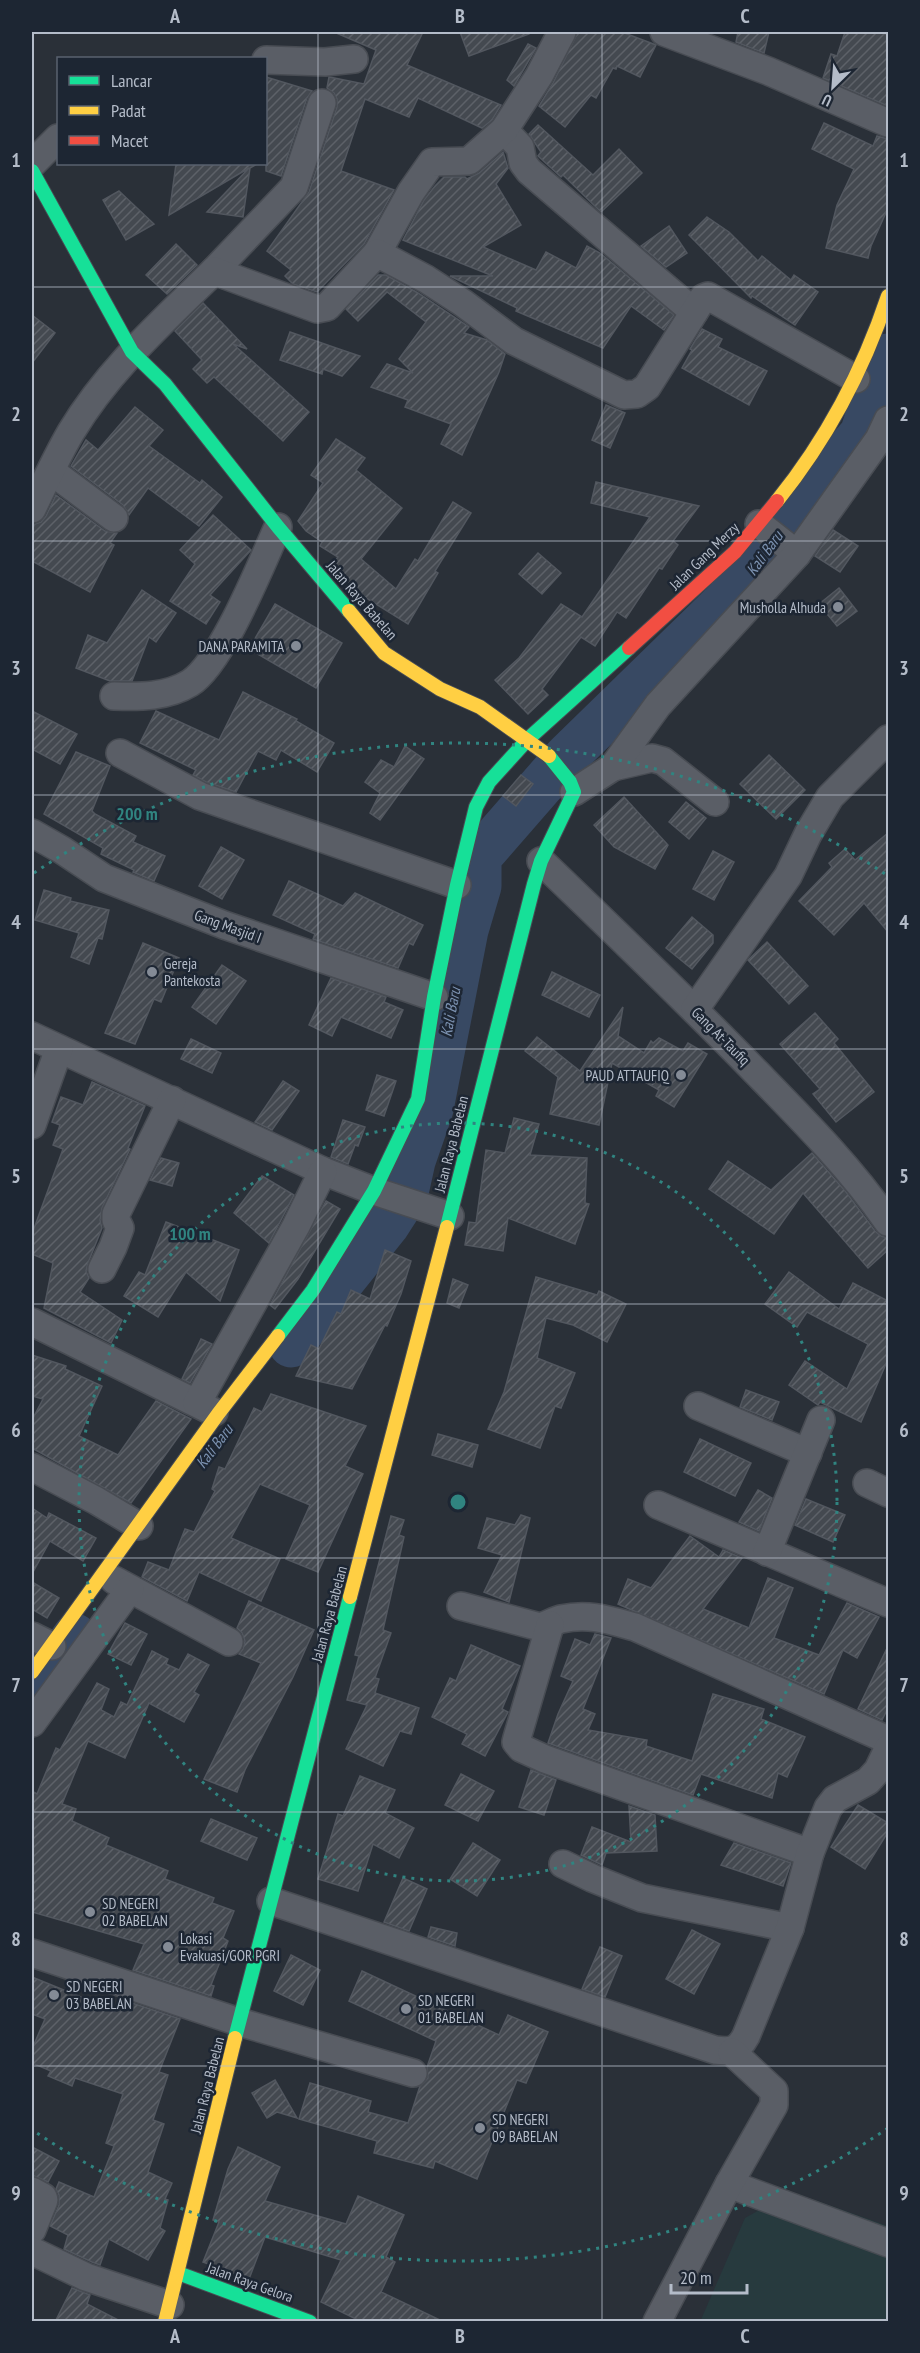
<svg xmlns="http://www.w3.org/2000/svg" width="920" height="2353" viewBox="0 0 920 2353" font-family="'PT Sans Narrow',sans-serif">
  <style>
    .garden { fill: #273a3e }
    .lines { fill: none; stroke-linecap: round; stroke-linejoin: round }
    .river { stroke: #384963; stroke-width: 45 }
    .building { fill: url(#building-hatch); stroke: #52575f; stroke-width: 1.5 }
    .street-casing { stroke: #484c53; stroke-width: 30 }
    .fast-casing { stroke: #484c53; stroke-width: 16 }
    .slow-casing { stroke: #484c53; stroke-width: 16 }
    .jam-casing { stroke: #484c53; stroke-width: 16 }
    .street { stroke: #5a5e66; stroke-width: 27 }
    .fast { stroke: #16e098; stroke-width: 14 }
    .slow { stroke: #ffcf43; stroke-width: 14 }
    .jam { stroke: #f24e42; stroke-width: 14 }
    .grid { fill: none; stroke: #b4bcc9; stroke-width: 1.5; stroke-opacity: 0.55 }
    .ring { fill: none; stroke: #308480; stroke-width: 3; stroke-dasharray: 3 6 }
    .poi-dot { fill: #848b96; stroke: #1d2633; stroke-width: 2 }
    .labels { text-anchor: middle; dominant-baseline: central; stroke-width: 5; stroke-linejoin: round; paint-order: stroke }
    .street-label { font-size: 15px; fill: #b4bcc9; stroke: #1d2633 }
    .poi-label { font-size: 15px; fill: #b4bcc9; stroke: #1d2633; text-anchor: start }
    .water-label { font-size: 16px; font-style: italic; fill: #7c92b1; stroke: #1d2633 }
    .centre { fill: #308480; stroke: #1d2633; stroke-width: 3 }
    .ring-label { font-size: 18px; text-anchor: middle; font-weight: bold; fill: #308480; stroke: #1d2633; stroke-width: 5; stroke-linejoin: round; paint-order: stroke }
    .neatline { fill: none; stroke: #b4bcc9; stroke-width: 2 }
    .grid-label { font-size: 20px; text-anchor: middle; font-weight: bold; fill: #b4bcc9 }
  </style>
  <defs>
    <pattern id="building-hatch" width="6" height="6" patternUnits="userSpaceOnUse" patternTransform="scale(1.5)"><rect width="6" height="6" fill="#444950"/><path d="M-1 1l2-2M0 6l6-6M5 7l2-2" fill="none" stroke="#5d6168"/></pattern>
  </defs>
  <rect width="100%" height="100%" fill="#2a3038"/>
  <!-- garden -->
  <polygon class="garden" points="792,2192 888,2226 888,2321 700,2322 745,2218"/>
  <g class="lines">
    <!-- river -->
    <g class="river">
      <polyline points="291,1345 387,1225 405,1197 413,1161 431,1109 466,930 479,886 479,857 567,756 729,598 763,558 789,517 862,434 888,356"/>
      <polyline points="32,1696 75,1636"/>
    </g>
  </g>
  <!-- building -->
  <g class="building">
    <polygon points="334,32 423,32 407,65 501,105 492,120 482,128 418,98 409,117 365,99 341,171 394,190 364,244 317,292 293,284 285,276 291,270 267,251 309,192 337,107 337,99 334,93 327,88 329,77 364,84 376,50"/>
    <polygon points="460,32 529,32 529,34 469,56"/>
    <polygon points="578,32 622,32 656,45 640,77 617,66 616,69 613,68 596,98 591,95 565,127 539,106 553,83"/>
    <polygon points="738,32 769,32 764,53 736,42"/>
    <polygon points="845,32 879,32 888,35 888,106 823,78 831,54 837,56"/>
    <polygon points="528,44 536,48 514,86 507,80"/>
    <polygon points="266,77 312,91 307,98 281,176 266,171"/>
    <polygon points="824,123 873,146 877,136 888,139 888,208 871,246 868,258 826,248 837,205 854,169 812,149"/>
    <polygon points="538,125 593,175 619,149 642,173 601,212 563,175 561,177 538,156 541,152 529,134"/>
    <polygon points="503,152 508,168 496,184 521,225 483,247 536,270 546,252 576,268 587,246 600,253 674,315 664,330 631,306 603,348 516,311 517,308 450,276 493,276 403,240 424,200 435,186 444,177 465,177 467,179 479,173"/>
    <polygon points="176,164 257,164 250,168 243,217 207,212 249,168 169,215"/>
    <polygon points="119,191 154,224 126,240 103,200"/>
    <polygon points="707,217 729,232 758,261 762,256 791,280 794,275 818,292 795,325 752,296 751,298 689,235"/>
    <polygon points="669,226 687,253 666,267 641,246"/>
    <polygon points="176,244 197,265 167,294 146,275"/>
    <polygon points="378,275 386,275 418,293 469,327 464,333 487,340 505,354 499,372 462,455 441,444 451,424 405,407 408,400 371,387 387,364 413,373 399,359 426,322 387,292 358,321 346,309"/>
    <polygon points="203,303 247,349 233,344 309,412 283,441 214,377 207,383 193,369 202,360 175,331"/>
    <polygon points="32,315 55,333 32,363"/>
    <polygon points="702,329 722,339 718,347 767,371 749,405 682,368 692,350 690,349"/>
    <polygon points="290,332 339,349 360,356 342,376 323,369 322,374 280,360"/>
    <polygon points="606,405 625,413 610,448 592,440"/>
    <polygon points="135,407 163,430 149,446 200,483 202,480 222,497 199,526 148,488 129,515 123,505 71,466 86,440 98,450"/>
    <polygon points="336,439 365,458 356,470 402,508 361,559 396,589 415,559 418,561 453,502 471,513 435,571 438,573 408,624 358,593 333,563 338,557 320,546 322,542 306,531 298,521 323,483 311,475"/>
    <polygon points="596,482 699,506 673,541 678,545 662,569 659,568 626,618 617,612 595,646 581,637 542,689 548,695 528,714 495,680 519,658 561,604 582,617 650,517 591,503"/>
    <polygon points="56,495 105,531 117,533 110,543 114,545 90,592 32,561 32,529 35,524 41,522 46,516"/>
    <polygon points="213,515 251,550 210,595 220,602 206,624 170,601 195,564 180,550"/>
    <polygon points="833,530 858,546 840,572 815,556"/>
    <polygon points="538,553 561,573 542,594 519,574"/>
    <polygon points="839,588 857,611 837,626 819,604"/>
    <polygon points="142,590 176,613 156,642 149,637 132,681 110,681 76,668 88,635 107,643"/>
    <polygon points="275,604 342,643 316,688 249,649"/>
    <polygon points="243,692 297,719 296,721 334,743 317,772 281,750 276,760 258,751 236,792 206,782 193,775 196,770 140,743 156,711 219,740"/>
    <polygon points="32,711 77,734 60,764 32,749"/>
    <polygon points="405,746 424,759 380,820 370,813 380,793 365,782 381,760 394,767"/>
    <polygon points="76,752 110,766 92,811 95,814 136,836 133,842 165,856 154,881 133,872 134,870 101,854 103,848 44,814"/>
    <polygon points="769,755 805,790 776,819 740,784"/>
    <polygon points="521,775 533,784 516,806 503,796"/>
    <polygon points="624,797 668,845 655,869 614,847 594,825"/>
    <polygon points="686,802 706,818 689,839 669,822"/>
    <polygon points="888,833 888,932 864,903 834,935 799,901 832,867 829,863 845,849 855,860"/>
    <polygon points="221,847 244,860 222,899 199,886"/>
    <polygon points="713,851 734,862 714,900 693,889"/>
    <polygon points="289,881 343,906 355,893 423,925 413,945 409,943 398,968 313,939 315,934 273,915"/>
    <polygon points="44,890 71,898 70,901 109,910 102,939 98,938 89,964 71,957 79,933 35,920"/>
    <polygon points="692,917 713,935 713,943 692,969 666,948"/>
    <polygon points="767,942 808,986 789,1004 748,960"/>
    <polygon points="143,943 179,958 161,1002 154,999 135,1044 105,1033"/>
    <polygon points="222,965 246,981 216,1024 192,1007"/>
    <polygon points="552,972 600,995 589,1017 542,995"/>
    <polygon points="331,978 386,997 384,1002 403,1010 391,1038 341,1017 332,1036 309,1025"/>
    <polygon points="623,1007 618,1036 644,1053 651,1041 653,1043 659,1038 683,1051 688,1043 707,1054 674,1107 656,1096 659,1090 612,1063 599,1125 550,1114 558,1077 525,1051 537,1037 580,1071"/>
    <polygon points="815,1013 838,1039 834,1043 874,1092 836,1122 813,1094 820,1089 780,1044"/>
    <polygon points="191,1039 221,1053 212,1073 181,1059"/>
    <polygon points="377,1075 396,1081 384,1116 366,1110"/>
    <polygon points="283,1081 299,1091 272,1130 255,1122"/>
    <polygon points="92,1082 145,1106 128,1148 130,1149 102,1208 100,1220 102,1228 88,1263 86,1271 89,1278 80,1292 122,1320 111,1343 44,1308 53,1263 32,1254 32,1234 63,1149 53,1145 60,1125 52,1122 61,1097 83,1105"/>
    <polygon points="514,1118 539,1124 530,1155 587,1158 585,1203 589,1204 575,1244 508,1218 503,1251 465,1245 469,1222 476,1223 486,1150 505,1153"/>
    <polygon points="343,1120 365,1127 358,1146 355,1145 348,1164 331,1157"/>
    <polygon points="812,1153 846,1192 875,1231 881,1236 888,1238 888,1250 868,1268 803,1193 774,1234 709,1189 728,1161 771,1190"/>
    <polygon points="161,1158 179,1163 172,1186 150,1180"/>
    <polygon points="262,1176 294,1195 269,1243 234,1213"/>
    <polygon points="326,1201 340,1209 298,1279 275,1309 270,1305"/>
    <polygon points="166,1222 239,1250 220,1301 186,1272 158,1317 124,1296 139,1272 145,1275"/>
    <polygon points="385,1250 411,1261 401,1294 387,1326 385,1325 352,1389 296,1376 311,1345 319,1349 337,1312 341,1314 351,1290 370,1299"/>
    <polygon points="789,1272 839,1309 853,1283 888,1301 888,1359 861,1422 820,1402 818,1405 789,1385 805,1361 847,1389 868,1344 807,1312 797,1327 765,1304"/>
    <polygon points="536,1277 597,1295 599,1291 626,1304 607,1342 573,1325 546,1318 537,1358 575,1373 561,1408 555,1406 540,1448 488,1429 504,1392"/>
    <polygon points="453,1279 468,1285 459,1308 447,1303"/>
    <polygon points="201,1339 212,1344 190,1383 182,1379"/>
    <polygon points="32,1355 66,1366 65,1369 102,1386 79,1436 118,1455 156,1401 191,1419 131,1503 32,1448 32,1420 43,1399 32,1396"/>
    <polygon points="746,1390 779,1402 772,1420 740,1407"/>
    <polygon points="271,1394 366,1426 345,1466 363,1474 318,1572 286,1559 310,1505 260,1484 231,1538 280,1559 261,1601 199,1572 187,1601 142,1577 148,1562 169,1570 185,1529 194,1532 215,1491 212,1489 219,1467 225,1469 254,1408 262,1412"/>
    <polygon points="438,1434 478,1445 472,1467 432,1455"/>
    <polygon points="700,1439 751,1463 735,1496 684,1472"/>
    <polygon points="758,1490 772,1498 759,1531 739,1522"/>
    <polygon points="806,1499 845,1515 833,1542 795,1525"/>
    <polygon points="32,1508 47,1518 49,1513 96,1538 83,1561 50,1541 32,1574"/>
    <polygon points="521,1515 530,1518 509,1602 484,1592 502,1555 478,1548 487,1518 515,1525"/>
    <polygon points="391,1516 404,1520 399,1535 404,1537 383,1630 391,1633 375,1678 379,1679 375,1693 419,1708 411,1734 400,1731 383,1766 346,1749 367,1705 347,1700 359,1656 355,1655"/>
    <polygon points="690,1536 719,1557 723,1550 742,1558 703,1609 749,1628 768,1578 793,1588 774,1638 819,1655 847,1603 879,1617 857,1658 843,1650 824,1694 618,1604 628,1579 651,1588"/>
    <polygon points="32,1582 59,1598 47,1618 32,1609"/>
    <polygon points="249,1601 314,1630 293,1677 245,1770 237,1792 204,1779 261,1663 239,1654 243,1649 245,1641 242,1633 237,1628"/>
    <polygon points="125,1623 147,1634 131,1665 108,1654"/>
    <polygon points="595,1634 611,1638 583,1709 595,1714 588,1730 647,1740 646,1746 692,1761 713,1694 764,1709 761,1719 805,1737 787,1777 778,1773 772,1798 701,1774 693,1795 548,1743 558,1714 573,1681 561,1676 575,1639 590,1645"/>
    <polygon points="471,1645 520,1666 502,1709 508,1712 485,1756 462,1744 467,1734 432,1717 450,1678 456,1681"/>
    <polygon points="888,1646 888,1708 882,1720 858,1709"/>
    <polygon points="152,1651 168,1659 166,1664 179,1670 188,1654 209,1665 194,1692 199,1695 184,1722 149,1703 125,1758 88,1741 62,1804 76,1809 72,1821 109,1838 106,1845 168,1871 165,1879 214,1898 212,1903 234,1911 223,1938 228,1941 211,1985 214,1986 211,1996 133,1970 144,1944 32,1912 32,1791 37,1794 56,1748 60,1750 97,1683 109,1689 101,1710 114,1717 121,1702 127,1705"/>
    <polygon points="531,1770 556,1780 544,1815 519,1807"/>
    <polygon points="461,1774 494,1791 478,1821 445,1805"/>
    <polygon points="360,1776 395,1790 385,1813 414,1828 399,1858 373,1844 358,1891 318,1879 338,1814 343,1816"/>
    <polygon points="858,1805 888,1823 888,1832 865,1869 831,1847"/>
    <polygon points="629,1806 655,1815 657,1851 606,1853 602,1865 581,1855 592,1827 631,1842"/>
    <polygon points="211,1819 257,1838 247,1860 201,1841"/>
    <polygon points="473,1843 500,1860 477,1896 450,1879"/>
    <polygon points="734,1843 791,1863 783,1886 721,1865"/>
    <polygon points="403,1878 427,1889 409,1931 384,1922"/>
    <polygon points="431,1927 457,1933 455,1946 428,1937"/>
    <polygon points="692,1930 720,1944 694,1994 666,1979"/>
    <polygon points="600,1947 622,1956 605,1997 582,1989"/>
    <polygon points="291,1955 320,1970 303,2005 274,1991"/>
    <polygon points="362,1971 499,2035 508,2015 548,2032 526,2083 517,2080 477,2179 435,2161 433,2168 374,2153 377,2141 299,2119 310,2083 371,2101 368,2112 408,2123 420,2086 428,2078 427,2067 436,2041 349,2001"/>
    <polygon points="32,1977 115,2011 120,1999 180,2019 159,2072 168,2075 153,2120 164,2124 148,2172 172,2183 165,2199 168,2200 160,2228 165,2231 148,2260 109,2239 100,2265 92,2262 64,2249 68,2235 50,2226 59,2205 59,2195 56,2189 59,2182 94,2197 114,2146 106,2143 123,2094 75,2078 72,2086 48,2076 51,2071 32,2063 32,2049 45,2019 32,2014"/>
    <polygon points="275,2080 297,2118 277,2112 267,2118 252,2093"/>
    <polygon points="32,2147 59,2161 48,2182 32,2175"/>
    <polygon points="238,2147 280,2167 265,2201 346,2224 358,2196 404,2215 386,2257 395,2262 381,2292 444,2322 362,2322 321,2302 341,2260 265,2237 249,2279 203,2262 219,2222 213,2220 228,2169"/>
    <polygon points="72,2288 90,2295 87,2304 122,2322 55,2322"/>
  </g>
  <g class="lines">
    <defs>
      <g id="street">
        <polyline points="664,32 768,71 888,123"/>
        <polyline points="266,60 325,62 354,59"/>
        <polyline points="504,130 520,147 523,163 529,171 694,312"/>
        <polyline points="32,164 58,138"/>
        <polyline points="377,253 411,192 432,162 469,161 504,130 539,76 562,32"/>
        <polyline points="214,271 294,187 322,103"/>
        <polyline points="51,471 114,518"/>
        <path d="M32,509C44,484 57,456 71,432C108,370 163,321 214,271L317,309L327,307L377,253L426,279L463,303L514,341L624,395L637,394L647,387L703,298L708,296L856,379"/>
        <polyline points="759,524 797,554 879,439 888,420"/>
        <path d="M114,696C140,697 167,697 190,683C222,663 261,564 278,527"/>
        <polyline points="120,753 200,796 457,885"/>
        <polyline points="613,767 652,758 663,761 715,802"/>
        <polyline points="574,792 613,767 658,705 797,554"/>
        <polyline points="32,833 62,850 104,878 224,925 434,997"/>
        <path d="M541,861C614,931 686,1000 756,1072C803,1120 850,1167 888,1222"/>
        <polyline points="695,1009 788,876 808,834 830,797 888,739"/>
        <polyline points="32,1036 323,1171 374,1191 450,1216"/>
        <polyline points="32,1125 59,1049"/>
        <polyline points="102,1269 113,1247 120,1228 116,1220 116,1214 172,1100"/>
        <polyline points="32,1322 214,1412"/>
        <polyline points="197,1403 296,1226 323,1171"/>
        <polyline points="698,1406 808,1453"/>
        <polyline points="32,1467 97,1501 139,1526"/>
        <polyline points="867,1483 888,1493"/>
        <polyline points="658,1505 888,1603"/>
        <polyline points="767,1552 821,1420"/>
        <polyline points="114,1580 229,1642"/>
        <path d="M461,1606L540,1627C547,1625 554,1621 561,1619C589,1613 609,1620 635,1627L888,1740"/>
        <polyline points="550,1625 517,1738 516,1742 521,1748 545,1759 810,1853"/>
        <polyline points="32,1636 52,1646"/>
        <polyline points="32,1723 130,1589"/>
        <polyline points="563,1864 592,1878 642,1898 790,1928"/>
        <path d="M271,1901L715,2050C731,2052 738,2051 746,2036L790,1928L810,1853L828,1808L835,1799L868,1781L878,1770L888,1749"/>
        <polyline points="32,1953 239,2022 413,2073"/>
        <polyline points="729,2184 888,2243"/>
        <polyline points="32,2191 43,2197 44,2200 32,2230"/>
        <polyline points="32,2251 86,2277 170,2305"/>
        <polyline points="657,2322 729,2184 774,2105 774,2091 732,2052"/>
      </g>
      <g id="fast">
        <polyline points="32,171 132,352 165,384 278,527 349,611"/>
        <polyline points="447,1227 534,884 541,861 574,792 570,782 549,756"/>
        <polyline points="278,1336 313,1290 374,1191 418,1099 434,997 457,885 476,807 489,782 528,739 629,648"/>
        <polyline points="235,2038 350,1597"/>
        <polyline points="178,2273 310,2322"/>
      </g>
      <g id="slow">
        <path d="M777,501C827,439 863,371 888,296"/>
        <polyline points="349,611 384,653 440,689 480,707 549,756"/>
        <polyline points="350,1597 447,1227"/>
        <polyline points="32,1672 218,1414 278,1336"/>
        <polyline points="165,2322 235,2038"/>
      </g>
      <polyline id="jam" points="629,648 735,552 777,501"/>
    </defs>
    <!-- street casing -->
    <use href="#street" class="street-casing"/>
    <!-- fast casing -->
    <use href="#fast" class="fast-casing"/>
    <!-- slow casing -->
    <use href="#slow" class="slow-casing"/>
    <!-- jam casing -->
    <use href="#jam" class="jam-casing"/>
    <!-- street -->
    <use href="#street" class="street"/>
    <!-- fast -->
    <use href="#fast" class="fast"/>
    <!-- slow -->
    <use href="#slow" class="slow"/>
    <!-- jam -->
    <use href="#jam" class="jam"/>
  </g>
  <!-- grid -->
  <path class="grid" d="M318,32V2322M602,32V2322M32,287H888M32,541H888M32,795H888M32,1049H888M32,1304H888M32,1558H888M32,1812H888M32,2066H888"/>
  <!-- distance rings -->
  <g class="ring">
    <circle cx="458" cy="1502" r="379"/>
    <path d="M888 2128A759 759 0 0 1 34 2131M34 873A759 759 0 0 1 888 876"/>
  </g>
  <!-- markers -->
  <g class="poi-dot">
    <circle cx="838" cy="607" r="6"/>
    <circle cx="296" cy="646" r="6"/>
    <circle cx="152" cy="972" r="6"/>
    <circle cx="681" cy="1075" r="6"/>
    <circle cx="90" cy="1912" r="6"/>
    <circle cx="168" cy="1947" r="6"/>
    <circle cx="54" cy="1995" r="6"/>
    <circle cx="406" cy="2009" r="6"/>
    <circle cx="480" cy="2128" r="6"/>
  </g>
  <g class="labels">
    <!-- street labels -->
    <g class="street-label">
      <text transform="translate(704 556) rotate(-44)">Jalan Gang Merzy</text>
      <text transform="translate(362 600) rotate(49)">Jalan Raya Babelan</text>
      <text transform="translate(228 926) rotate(20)">Gang Masjid I</text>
      <text transform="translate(721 1036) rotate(45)">Gang At-Taufiq</text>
      <text transform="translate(451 1144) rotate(-76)">Jalan Raya Babelan</text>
      <text transform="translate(329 1614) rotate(-75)">Jalan Raya Babelan</text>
      <text transform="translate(207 2085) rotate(-76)">Jalan Raya Babelan</text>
      <text transform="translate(250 2282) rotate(20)">Jalan Raya Gelora</text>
    </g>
    <!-- poi labels -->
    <g class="poi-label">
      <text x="826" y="607" text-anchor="end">Musholla Alhuda</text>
      <text x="284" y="646" text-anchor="end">DANA PARAMITA</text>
      <text x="164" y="963">Gereja<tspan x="164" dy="17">Pantekosta</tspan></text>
      <text x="669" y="1075" text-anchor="end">PAUD ATTAUFIQ</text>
      <text x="102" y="1903">SD NEGERI<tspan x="102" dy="17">02 BABELAN</tspan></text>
      <text x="180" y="1938">Lokasi<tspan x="180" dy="17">Evakuasi/GOR PGRI</tspan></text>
      <text x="66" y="1986">SD NEGERI<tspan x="66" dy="17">03 BABELAN</tspan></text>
      <text x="418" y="2000">SD NEGERI<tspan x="418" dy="17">01 BABELAN</tspan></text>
      <text x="492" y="2119">SD NEGERI<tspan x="492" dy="17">09 BABELAN</tspan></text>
    </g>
    <!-- water labels -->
    <g class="water-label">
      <text transform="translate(764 553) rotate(-54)">Kali Baru</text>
      <text transform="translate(450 1012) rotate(-79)">Kali Baru</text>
      <text transform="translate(214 1446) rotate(-53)">Kali Baru</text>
    </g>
  </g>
  <circle cx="458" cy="1502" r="9" class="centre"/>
  <g class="ring-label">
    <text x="137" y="820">200 m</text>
    <text x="190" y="1240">100 m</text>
  </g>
  <!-- border -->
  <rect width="920" height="2353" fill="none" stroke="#1d2633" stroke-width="66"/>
  <!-- legend -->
  <rect x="57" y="57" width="210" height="108" fill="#1d2633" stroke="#59626f" stroke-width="1.5"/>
  <rect x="69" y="76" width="30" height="9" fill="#16e098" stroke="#59626f" stroke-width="1.5"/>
  <text x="111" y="87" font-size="18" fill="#b4bcc9">Lancar</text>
  <rect x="69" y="106" width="30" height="9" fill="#ffcf43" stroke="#59626f" stroke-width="1.5"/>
  <text x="111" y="117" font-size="18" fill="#b4bcc9">Padat</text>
  <rect x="69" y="136" width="30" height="9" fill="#f24e42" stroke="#59626f" stroke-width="1.5"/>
  <text x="111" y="147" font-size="18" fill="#b4bcc9">Macet</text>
  <!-- north arrow -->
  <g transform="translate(833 87) rotate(205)" stroke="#1d2633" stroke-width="4.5" paint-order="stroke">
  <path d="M0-4.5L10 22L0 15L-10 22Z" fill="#b4bcc9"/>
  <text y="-9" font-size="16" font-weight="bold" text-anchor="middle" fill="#b4bcc9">U</text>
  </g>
  <!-- scale -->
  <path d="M671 2284v9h76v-9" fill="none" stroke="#b4bcc9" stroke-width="3"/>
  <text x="680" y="2284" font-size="18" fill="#b4bcc9" stroke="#1d2633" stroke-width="4.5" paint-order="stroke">20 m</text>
  <rect x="33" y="33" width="854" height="2287" class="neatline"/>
  <g class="grid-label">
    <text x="175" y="23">A</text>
    <text x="460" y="23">B</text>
    <text x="745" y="23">C</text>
    <text x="16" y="167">1</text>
    <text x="904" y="167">1</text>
    <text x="16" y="421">2</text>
    <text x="904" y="421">2</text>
    <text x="16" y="675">3</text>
    <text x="904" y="675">3</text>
    <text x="16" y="929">4</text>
    <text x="904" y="929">4</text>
    <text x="16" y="1183">5</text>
    <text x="904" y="1183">5</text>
    <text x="16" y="1437">6</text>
    <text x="904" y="1437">6</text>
    <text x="16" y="1692">7</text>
    <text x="904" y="1692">7</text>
    <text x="16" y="1946">8</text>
    <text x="904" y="1946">8</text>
    <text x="16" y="2200">9</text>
    <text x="904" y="2200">9</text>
    <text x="175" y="2343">A</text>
    <text x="460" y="2343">B</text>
    <text x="745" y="2343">C</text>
  </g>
</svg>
